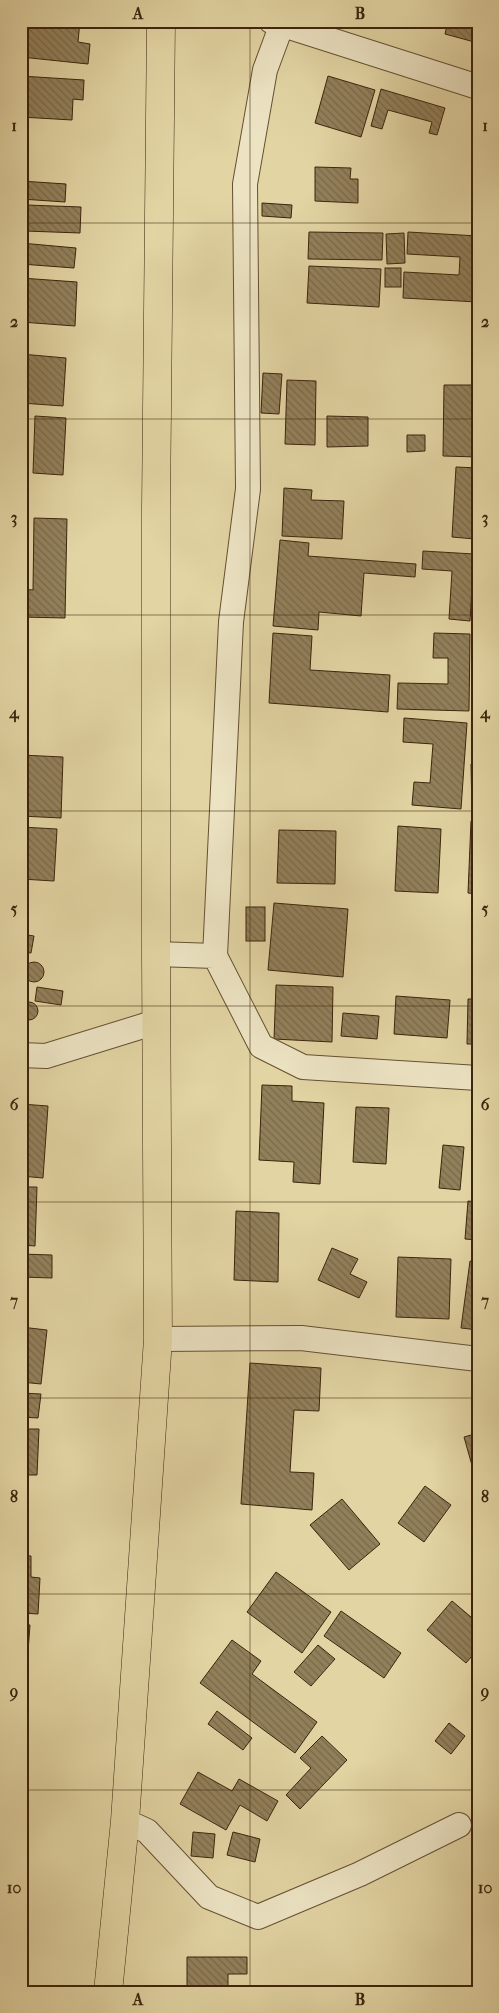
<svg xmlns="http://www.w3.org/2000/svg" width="499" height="2013" viewBox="0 0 499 2013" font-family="'IM FELL French Canon',serif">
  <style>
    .building { fill: url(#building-back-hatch); stroke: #3c240c }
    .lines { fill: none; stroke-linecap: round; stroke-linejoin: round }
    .street-casing { stroke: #665032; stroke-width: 26 }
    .primary-casing { stroke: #3c240c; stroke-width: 29 }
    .street { stroke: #ece3c3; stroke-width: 24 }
    .primary { stroke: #e2d4a3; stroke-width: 28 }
    .grid { fill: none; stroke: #3c240c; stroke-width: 1; stroke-opacity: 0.55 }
    .neatline { fill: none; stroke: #3c240c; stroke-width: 2 }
    .grid-label { font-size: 16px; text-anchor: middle; font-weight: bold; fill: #3c240c }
  </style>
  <defs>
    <pattern id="building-back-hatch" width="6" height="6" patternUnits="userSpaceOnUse" patternTransform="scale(1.25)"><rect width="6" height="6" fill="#92805b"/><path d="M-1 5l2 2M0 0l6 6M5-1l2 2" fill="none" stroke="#78694a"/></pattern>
  </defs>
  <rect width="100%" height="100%" fill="#e2d4a3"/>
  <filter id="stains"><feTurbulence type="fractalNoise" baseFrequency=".004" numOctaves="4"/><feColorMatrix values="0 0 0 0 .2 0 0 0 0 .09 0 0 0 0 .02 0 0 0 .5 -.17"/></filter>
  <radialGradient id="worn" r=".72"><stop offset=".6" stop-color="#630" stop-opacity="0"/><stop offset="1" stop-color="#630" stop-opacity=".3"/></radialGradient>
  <!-- building -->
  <g class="building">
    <polygon points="21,21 80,21 78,42 90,44 88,64 21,57"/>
    <polygon points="414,21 435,21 432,28"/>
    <polygon points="448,21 478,21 478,43 445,34"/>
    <polygon points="21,76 84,80 83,100 73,99 72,120 21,117"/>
    <polygon points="328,76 375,90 361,137 315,123"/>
    <polygon points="381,89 445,108 437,135 429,133 432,122 388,110 382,129 371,126"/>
    <polygon points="315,167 351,168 350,179 358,179 358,203 315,201"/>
    <polygon points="21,181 66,184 65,202 21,199"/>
    <polygon points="262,203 292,205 291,218 262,216"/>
    <polygon points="26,205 81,207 80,233 25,231"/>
    <polygon points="309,232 383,233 382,260 308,259"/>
    <polygon points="408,232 478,236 478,302 403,298 404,272 459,275 460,257 407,254"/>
    <polygon points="404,233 405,263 387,264 386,234"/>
    <polygon points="21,243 76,248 74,268 21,264"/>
    <polygon points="309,266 381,269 379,307 307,303"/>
    <rect x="385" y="268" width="16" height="19"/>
    <polygon points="21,278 77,282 75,326 21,322"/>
    <polygon points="21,354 66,358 63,406 21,403"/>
    <polygon points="263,373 282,374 279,414 261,413"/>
    <polygon points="287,380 316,381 315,445 285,444"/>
    <polygon points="444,385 478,385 478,457 443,456"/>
    <polygon points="35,416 66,418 63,475 33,473"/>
    <polygon points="327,416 368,417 368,446 327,447"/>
    <polygon points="407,435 425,435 425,451 407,452"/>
    <polygon points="456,467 478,468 475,539 452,537"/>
    <polygon points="284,488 312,490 311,500 344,501 342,539 282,536"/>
    <polygon points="34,518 67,519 65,618 21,617 21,589 33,590"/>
    <polygon points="280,540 309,543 308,556 416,564 415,577 364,573 361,616 319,612 318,630 273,626"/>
    <polygon points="423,551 474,554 470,621 449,619 452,571 422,569"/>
    <polygon points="273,633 312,636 310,670 390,675 388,712 269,703"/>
    <polygon points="434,633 470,634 469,711 397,709 398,683 448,684 448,658 433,658"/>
    <polygon points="404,718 467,723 461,809 412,805 414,782 430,783 433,744 403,742"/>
    <polygon points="21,755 63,757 61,818 21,816"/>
    <polygon points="471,764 478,764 478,815 472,815"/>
    <polygon points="471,821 478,821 478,894 468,893"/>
    <polygon points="398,826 441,829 438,893 395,891"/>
    <polygon points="21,827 57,829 54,881 21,879"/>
    <polygon points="279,830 336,831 335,884 277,883"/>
    <polygon points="21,898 26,899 21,929"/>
    <polygon points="274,903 348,909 343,977 268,970"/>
    <rect x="246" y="907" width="19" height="34"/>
    <polygon points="21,934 34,936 31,953 21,952"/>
    <circle cx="34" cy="972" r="10"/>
    <polygon points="276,985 333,987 332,1042 274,1039"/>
    <polygon points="37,987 63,991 61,1005 35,1001"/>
    <polygon points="396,996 450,1000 447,1038 394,1034"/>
    <polygon points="468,999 478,999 478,1044 467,1044"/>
    <circle cx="29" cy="1011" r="9"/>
    <polygon points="343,1013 379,1016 377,1039 341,1036"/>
    <polygon points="262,1085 292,1086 292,1101 324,1103 320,1184 293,1182 294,1162 259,1160"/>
    <polygon points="21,1104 48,1106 43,1178 21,1176"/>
    <polygon points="356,1107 389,1108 386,1164 353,1162"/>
    <polygon points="443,1145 464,1147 460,1190 439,1188"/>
    <polygon points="475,1166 478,1166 478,1191 474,1191"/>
    <polygon points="21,1187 37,1187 35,1246 21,1245"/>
    <polygon points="468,1201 478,1202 478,1240 465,1239"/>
    <polygon points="236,1211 279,1213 278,1282 234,1280"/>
    <polygon points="332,1248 358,1259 350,1274 367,1282 359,1298 318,1280"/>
    <polygon points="21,1254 52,1255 52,1278 21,1277"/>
    <polygon points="398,1257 451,1259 449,1319 396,1317"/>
    <polygon points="470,1261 478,1262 478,1330 461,1328"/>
    <polygon points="21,1327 47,1330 41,1384 21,1382"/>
    <polygon points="250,1363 321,1368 319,1411 294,1410 290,1472 314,1473 312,1510 241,1504"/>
    <polygon points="21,1393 41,1394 38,1418 21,1417"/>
    <polygon points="21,1429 39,1429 37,1475 21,1475"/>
    <polygon points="478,1433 478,1467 473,1469 464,1437"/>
    <polygon points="425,1486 451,1505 424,1542 398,1523"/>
    <polygon points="342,1499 380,1544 349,1570 310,1525"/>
    <polygon points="21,1555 31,1556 31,1577 40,1578 38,1614 21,1613"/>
    <polygon points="276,1572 331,1612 302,1653 247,1612"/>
    <polygon points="452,1601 478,1623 478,1649 466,1663 427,1630"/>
    <polygon points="341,1611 401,1653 384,1678 324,1636"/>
    <polygon points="21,1624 30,1625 26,1678 21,1678"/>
    <polygon points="232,1640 261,1661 252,1674 317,1722 295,1753 200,1683"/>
    <polygon points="318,1645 335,1659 311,1686 294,1672"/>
    <polygon points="217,1711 252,1738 243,1750 208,1724"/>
    <polygon points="449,1723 465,1736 451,1754 435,1741"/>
    <polygon points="322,1736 347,1760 300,1809 286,1795 311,1768 300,1758"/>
    <polygon points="198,1772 232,1791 239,1779 278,1801 267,1821 240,1805 226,1830 180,1804"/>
    <polygon points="21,1775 27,1775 24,1802 21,1802"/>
    <polygon points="193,1832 215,1834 213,1858 191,1856"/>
    <polygon points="233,1832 260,1839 255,1862 227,1855"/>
    <polygon points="187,1957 247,1957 247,1974 228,1974 228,1992 187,1992"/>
  </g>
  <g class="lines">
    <defs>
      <g id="street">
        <polyline points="271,21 478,87"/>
        <polyline points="156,954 215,956 261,1046 303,1067 478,1078"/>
        <polyline points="215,956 231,622 248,489 245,184 265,70 282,24"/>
        <polyline points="21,1055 46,1056 156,1022"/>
        <polyline points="158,1339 301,1338 478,1359"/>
        <polyline points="125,1821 147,1831 209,1897 258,1917 360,1874 459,1825"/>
      </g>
      <polyline id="primary" points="108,1992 125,1821 158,1339 156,954 156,507 161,21"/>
    </defs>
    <!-- street casing -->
    <use href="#street" class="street-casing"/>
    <!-- primary casing -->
    <use href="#primary" class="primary-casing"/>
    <!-- street -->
    <use href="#street" class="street"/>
    <!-- primary -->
    <use href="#primary" class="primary"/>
  </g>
  <!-- grid -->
  <path class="grid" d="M250,21V1992M21,223H478M21,419H478M21,615H478M21,811H478M21,1006H478M21,1202H478M21,1398H478M21,1594H478M21,1790H478"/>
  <!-- margin -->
  <rect width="499" height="2013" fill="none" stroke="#e2d4a3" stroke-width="55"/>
  <rect x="28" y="28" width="444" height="1958" class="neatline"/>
  <g class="grid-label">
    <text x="138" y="19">A</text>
    <text x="360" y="19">B</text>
    <text x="14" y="131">1</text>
    <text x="485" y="131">1</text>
    <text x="14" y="327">2</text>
    <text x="485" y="327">2</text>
    <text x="14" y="523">3</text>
    <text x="485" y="523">3</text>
    <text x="14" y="718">4</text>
    <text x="485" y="718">4</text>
    <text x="14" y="914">5</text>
    <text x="485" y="914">5</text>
    <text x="14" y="1110">6</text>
    <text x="485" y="1110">6</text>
    <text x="14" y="1306">7</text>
    <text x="485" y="1306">7</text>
    <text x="14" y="1502">8</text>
    <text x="485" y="1502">8</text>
    <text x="14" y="1697">9</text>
    <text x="485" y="1697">9</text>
    <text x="14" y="1893">10</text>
    <text x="485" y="1893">10</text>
    <text x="138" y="2005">A</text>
    <text x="360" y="2005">B</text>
  </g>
  <rect width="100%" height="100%" filter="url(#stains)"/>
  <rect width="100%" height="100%" fill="url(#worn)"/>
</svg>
